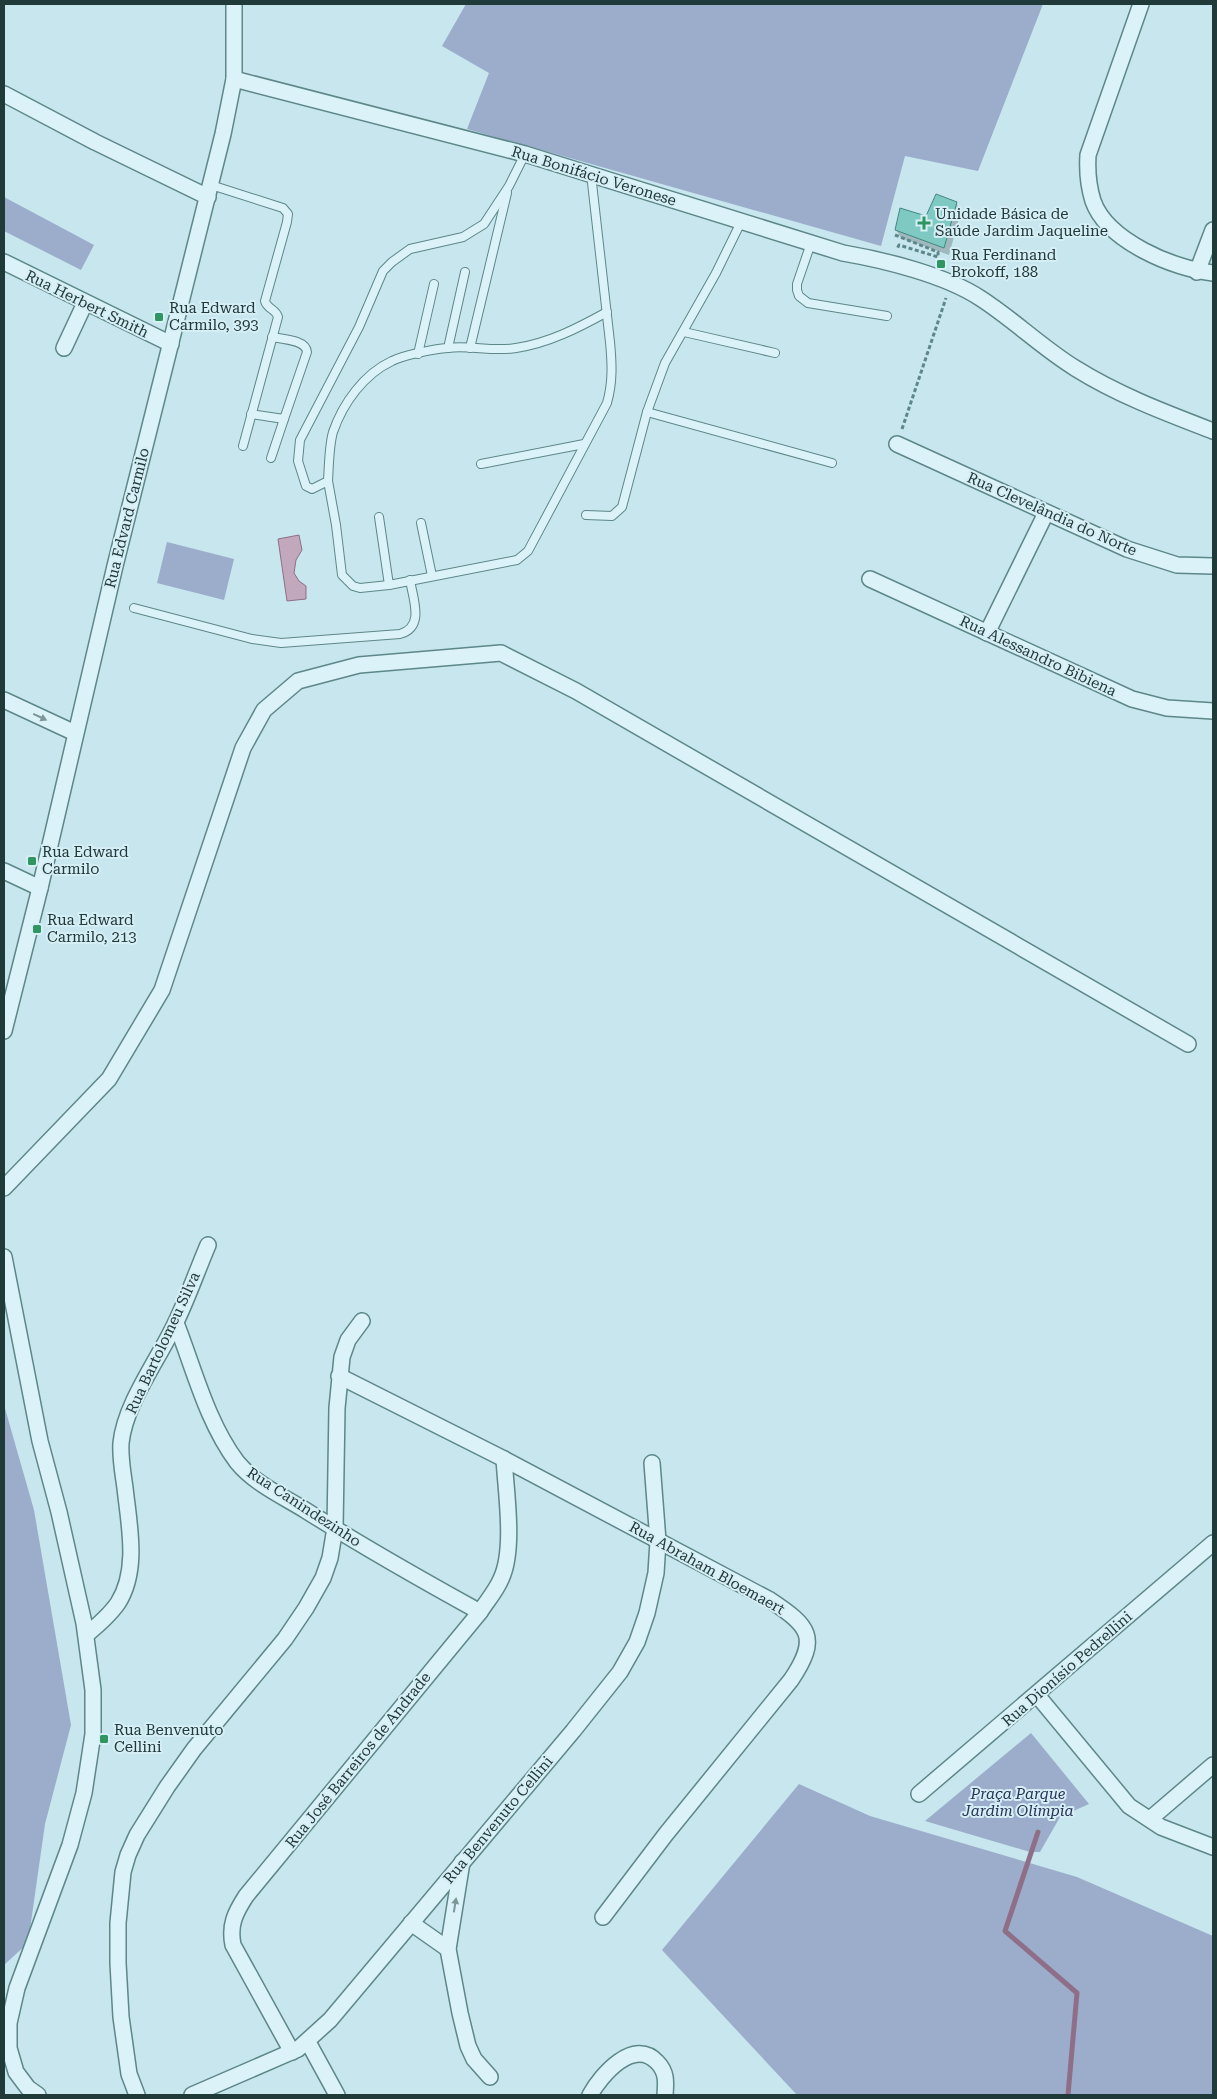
<svg xmlns="http://www.w3.org/2000/svg" width="1217" height="2099" viewBox="0 0 1217 2099" font-family="'Roboto Serif',serif">
  <style>
    .green { fill: #9badcb }
    .water { fill: #c1a8bc; stroke: #8f6f87 }
    .shadow { fill: #0003 }
    .lines { fill: none; stroke-linecap: round; stroke-linejoin: round }
    .stream { stroke: #8f6f87; stroke-width: 5 }
    .building { fill: #7ecac3; stroke: #438780 }
    .service-casing { stroke: #5d8788; stroke-width: 10 }
    .minor-casing { stroke: #5d8788; stroke-width: 18 }
    .path { stroke: #5d8788; stroke-width: 3; stroke-dasharray: 4 2.5; stroke-linecap: butt }
    .service { stroke: #daf2f8; stroke-width: 8 }
    .minor { stroke: #daf2f8; stroke-width: 15 }
    .oneway { fill: #7d9698 }
    .poi-dot { fill: #2f9661; stroke: #d6eef5; stroke-width: 2 }
    .labels { text-anchor: middle; dominant-baseline: central; stroke-width: 4; stroke-linejoin: round; paint-order: stroke }
    .street-label { font-size: 15px; fill: #203939; stroke: #d6eef5 }
    .poi-label { font-size: 15px; fill: #203939; stroke: #d6eef5; text-anchor: start }
    .park-label { font-size: 15px; font-style: italic; fill: #273355; stroke: #d6eef5 }
  </style>
  <rect width="100%" height="100%" fill="#c7e6ed"/>
  <!-- green -->
  <g class="green">
    <polygon points="466,4 1043,4 978,171 905,156 881,246 467,129 489,73 442,46"/>
    <polygon points="4,197 94,245 81,270 4,231"/>
    <polygon points="167,542 234,559 224,600 157,583"/>
    <polygon points="4,1405 34,1510 71,1725 45,1824 28,1943 4,1965"/>
    <polygon points="1031,1733 1089,1804 1060,1817 1040,1852 1030,1852 925,1821"/>
    <polygon points="799,1784 870,1816 1077,1877 1213,1936 1213,2095 797,2095 662,1950"/>
  </g>
  <!-- water -->
  <polygon class="water" points="299,535 302,550 296,560 294,573 299,581 306,586 306,599 287,601 278,539"/>
  <!-- shadow -->
  <polygon class="shadow" points="956,203 961,211 949,255 901,238 896,230"/>
  <g class="lines">
    <!-- stream -->
    <polyline class="stream" points="1038,1832 1005,1931 1077,1993 1068,2095"/>
  </g>
  <!-- building -->
  <polygon class="building" points="936,194 957,202 944,248 895,230 900,208 926,216"/>
  <g class="lines">
    <defs>
      <g id="service">
        <path d="M525,154L509,186L484,224L463,237L410,249L392,262L383,271L359,327L300,440L298,461L306,486L312,489L328,481L336,525L342,575L353,586L360,588L389,585L517,560L528,551L607,403C613,382 612,363 610,342L591,174"/>
        <path d="M211,185L283,208L288,214L287,222L265,301C267,309 276,309 278,317L243,446"/>
        <polyline points="811,243 797,284 797,290 799,296 808,303 887,316"/>
        <polyline points="684,332 775,353"/>
        <polyline points="448,348 465,272"/>
        <polyline points="470,348 507,193"/>
        <polyline points="418,354 434,284"/>
        <polyline points="647,412 832,463"/>
        <path d="M251,414L284,419L307,352C306,340 283,339 272,337"/>
        <polyline points="271,458 284,419"/>
        <polyline points="481,464 584,444"/>
        <path d="M328,481C329,465 329,446 333,432C343,403 364,374 392,361C404,355 434,349 448,348C470,345 493,352 516,348C549,343 578,328 607,312"/>
        <polyline points="586,515 612,516 622,507 647,412 665,363 716,273 741,222"/>
        <polyline points="379,517 389,585"/>
        <polyline points="421,523 432,576"/>
        <path d="M134,608L252,639L281,643L400,634C425,627 413,599 410,580"/>
      </g>
      <g id="minor">
        <path d="M1141,4L1088,155C1087,171 1088,185 1093,201C1107,241 1174,269 1213,273"/>
        <path d="M234,79L525,154L843,253C884,260 945,275 980,298C1013,319 1041,347 1075,368C1118,395 1166,413 1213,431"/>
        <polyline points="4,94 95,142 208,197"/>
        <polyline points="4,262 171,344"/>
        <polyline points="1197,272 1213,230"/>
        <polyline points="64,348 85,303"/>
        <polyline points="897,444 1127,549 1177,565 1213,566"/>
        <polyline points="870,579 1132,699 1167,708 1213,711"/>
        <polyline points="987,633 1046,513"/>
        <polyline points="4,700 75,733"/>
        <polyline points="4,871 40,888"/>
        <polyline points="4,1031 40,888 115,566 223,134 234,79 234,4"/>
        <polyline points="4,1188 109,1079 162,990 243,748 264,710 298,681 359,665 501,653 576,691 1188,1044"/>
        <polyline points="4,1257 40,1441 59,1512 84,1623 93,1690 93,1734 84,1793 70,1845 17,1988 9,2023 9,2048 16,2072 28,2088 38,2095"/>
        <path d="M176,1323C194,1369 207,1422 237,1462C254,1483 282,1496 305,1510C362,1546 420,1579 480,1612"/>
        <path d="M339,1376L504,1459L770,1600C809,1626 820,1637 791,1680L666,1834L603,1917"/>
        <path d="M86,1635C97,1626 109,1616 118,1603C139,1570 129,1525 125,1488C123,1473 120,1458 121,1443C125,1403 159,1359 176,1322C188,1297 197,1271 208,1245"/>
        <polyline points="1037,1695 1129,1806 1161,1827 1213,1847"/>
        <polyline points="919,1794 1213,1543"/>
        <polyline points="1150,1819 1213,1765"/>
        <polyline points="462,1862 448,1949 460,2013 468,2046 474,2059 490,2077"/>
        <polyline points="411,1923 448,1949"/>
        <polyline points="308,2042 337,2095"/>
        <path d="M292,2052L233,1945C229,1925 235,1913 246,1896L480,1612C487,1601 496,1591 501,1579C515,1550 506,1492 504,1459"/>
        <polyline points="137,2095 129,2074 121,2017 118,1963 118,1923 123,1872 128,1855 137,1835 167,1787 194,1749 285,1639 306,1608 323,1578 330,1558 335,1528 337,1408 342,1357 348,1340 362,1321"/>
        <polyline points="192,2095 298,2049 330,2020 573,1731 620,1672 637,1642 647,1613 656,1573 658,1541 652,1463"/>
        <path d="M590,2095C601,2075 634,2037 657,2062C667,2072 666,2082 665,2095"/>
      </g>
    </defs>
    <!-- service casing -->
    <use href="#service" class="service-casing"/>
    <!-- minor casing -->
    <use href="#minor" class="minor-casing"/>
    <!-- path -->
    <g class="path">
      <polyline points="895,235 938,252 938,257 899,245 897,249"/>
      <polyline points="902,429 946,298"/>
    </g>
    <!-- service -->
    <use href="#service" class="service"/>
    <!-- minor -->
    <use href="#minor" class="minor"/>
  </g>
  <!-- one-way arrows -->
  <defs><path id="oneway-solid" d="M-6-.8H1V-3.2L6.5 0L1 3.2V.8H-6Z" transform="scale(1.25)"/></defs>
  <g class="oneway">
    <use href="#oneway-solid" transform="translate(40 717) rotate(25)"/>
    <use href="#oneway-solid" transform="translate(455 1905) rotate(-81)"/>
  </g>
  <!-- markers -->
  <g class="poi-dot">
    <path d="M921.5 215.5h5v5h5v5h-5v5h-5v-5h-5v-5h5z"/>
    <rect x="936" y="259" width="10" height="10" rx="2.5"/>
    <rect x="154" y="312" width="10" height="10" rx="2.5"/>
    <rect x="27" y="856" width="10" height="10" rx="2.5"/>
    <rect x="32" y="924" width="10" height="10" rx="2.5"/>
    <rect x="99" y="1734" width="10" height="10" rx="2.5"/>
  </g>
  <g class="labels">
    <!-- street labels -->
    <g class="street-label">
      <text transform="translate(594 176) rotate(17)">Rua Bonifácio Veronese</text>
      <text transform="translate(87 304) rotate(26)">Rua Herbert Smith</text>
      <text transform="translate(1052 514) rotate(24)">Rua Clevelândia do Norte</text>
      <text transform="translate(127 518) rotate(-76)">Rua Edvard Carmilo</text>
      <text transform="translate(1038 656) rotate(25)">Rua Alessandro Bibiena</text>
      <text transform="translate(163 1343) rotate(-65)">Rua Bartolomeu Silva</text>
      <text transform="translate(304 1507) rotate(33)">Rua Canindezinho</text>
      <text transform="translate(707 1568) rotate(29)">Rua Abraham Bloemaert</text>
      <text transform="translate(1067 1669) rotate(-41)">Rua Dionísio Pedrellini</text>
      <text transform="translate(358 1760) rotate(-51)">Rua José Barreiros de Andrade</text>
      <text transform="translate(498 1820) rotate(-50)">Rua Benvenuto Cellini</text>
    </g>
    <!-- poi labels -->
    <g class="poi-label">
      <text x="935" y="214">Unidade Básica de<tspan x="935" dy="17">Saúde Jardim Jaqueline</tspan></text>
      <text x="951" y="255">Rua Ferdinand<tspan x="951" dy="17">Brokoff, 188</tspan></text>
      <text x="169" y="308">Rua Edward<tspan x="169" dy="17">Carmilo, 393</tspan></text>
      <text x="42" y="852">Rua Edward<tspan x="42" dy="17">Carmilo</tspan></text>
      <text x="47" y="920">Rua Edward<tspan x="47" dy="17">Carmilo, 213</tspan></text>
      <text x="114" y="1730">Rua Benvenuto<tspan x="114" dy="17">Cellini</tspan></text>
    </g>
    <!-- park labels -->
    <g class="park-label">
      <text x="1018" y="1794">Praça Parque<tspan x="1018" dy="17">Jardim Olímpia</tspan></text>
    </g>
  </g>
  <!-- border -->
  <rect width="1217" height="2099" fill="none" stroke="#203939" stroke-width="10"/>
</svg>
